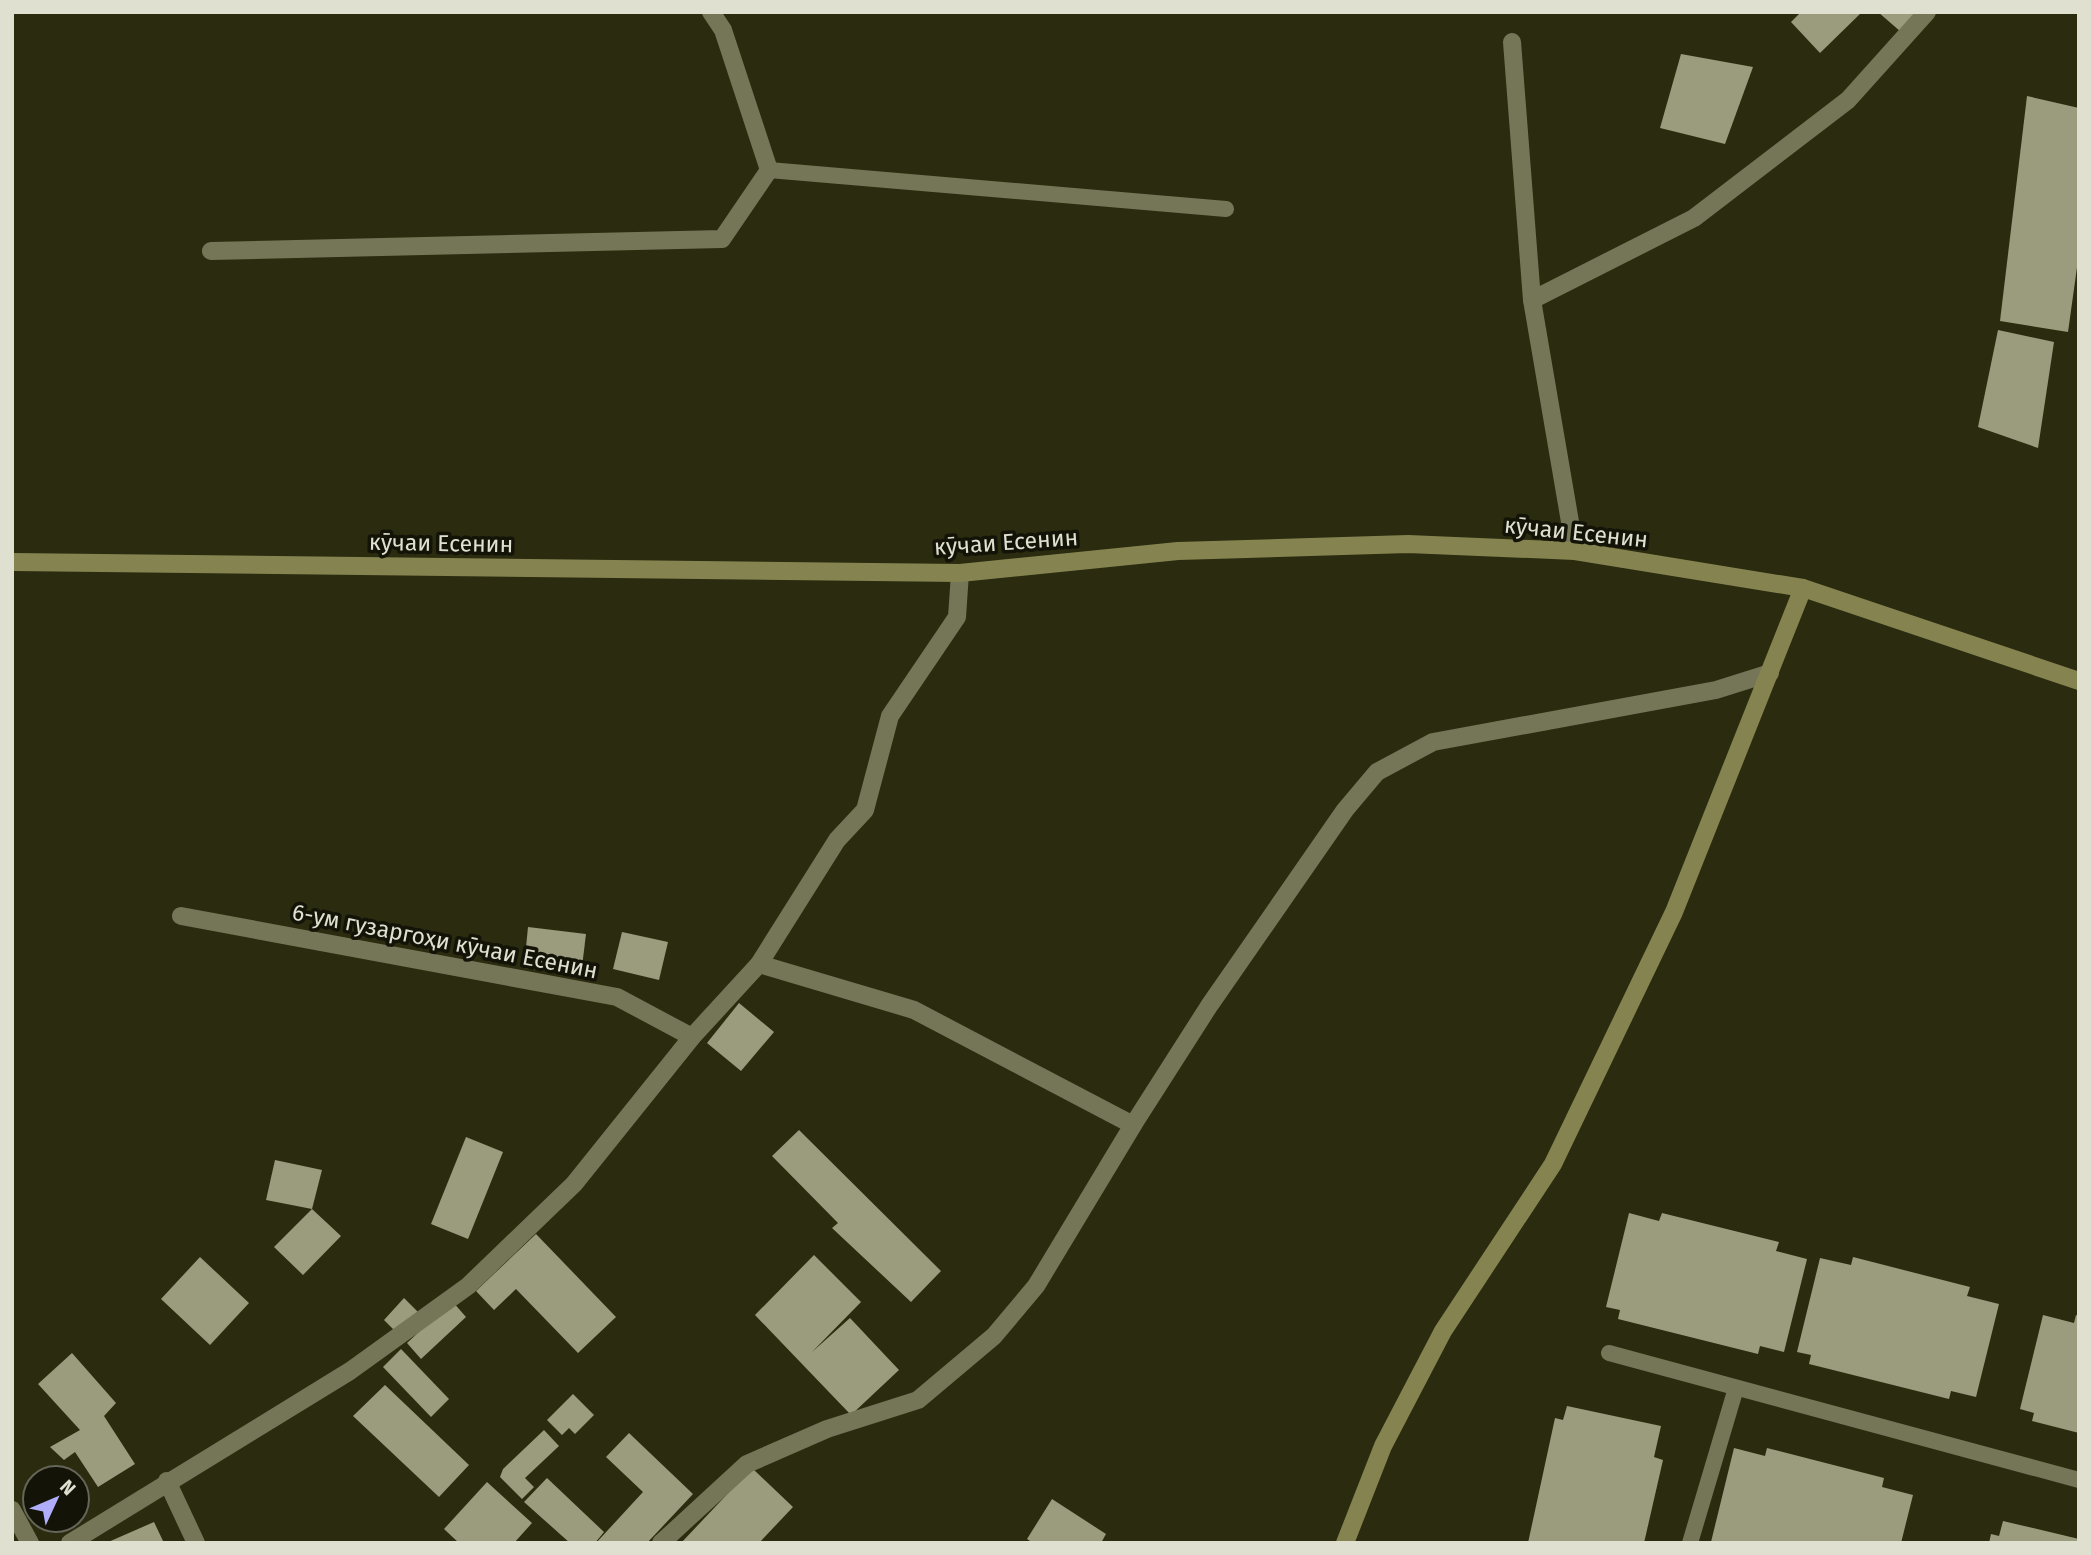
<svg xmlns="http://www.w3.org/2000/svg" width="2091" height="1555" viewBox="0 0 2091 1555" font-family="'Fira Sans',sans-serif">
  <style>
    .building { fill: #9b9c7d }
    .lines { fill: none; stroke-linecap: round; stroke-linejoin: round }
    .lane { stroke: #757558; stroke-width: 16 }
    .street { stroke: #757558; stroke-width: 18 }
    .secondary { stroke: #858450; stroke-width: 18 }
    .labels { text-anchor: middle; dominant-baseline: central; stroke-width: 7; stroke-linejoin: round; paint-order: stroke }
    .street-label { font-size: 23px; fill: #e0e0d0; stroke: #131308 }
  </style>
  <rect width="100%" height="100%" fill="#2b2b10"/>
  <!-- building -->
  <g class="building">
    <polygon points="1801,12 1862,12 1820,53 1791,22"/>
    <polygon points="1878,12 1917,12 1901,32"/>
    <polygon points="1681,54 1753,67 1725,144 1660,128"/>
    <polygon points="2027,96 2079,108 2079,253 2068,332 2000,321"/>
    <polygon points="1998,330 2054,342 2038,448 1978,427"/>
    <polygon points="528,927 586,934 581,975 524,968"/>
    <polygon points="622,932 668,942 659,980 613,969"/>
    <polygon points="739,1003 774,1032 741,1071 707,1043"/>
    <polygon points="799,1130 941,1271 911,1302 832,1228 838,1223 772,1156"/>
    <polygon points="466,1137 503,1152 468,1239 431,1224"/>
    <polygon points="275,1160 322,1170 312,1209 341,1236 303,1275 274,1247 312,1209 266,1200"/>
    <polygon points="1629,1213 1659,1221 1662,1213 1779,1242 1776,1251 1807,1259 1784,1352 1760,1346 1758,1354 1618,1319 1620,1310 1606,1307"/>
    <polygon points="536,1234 616,1317 578,1353 516,1289 494,1310 476,1291"/>
    <polygon points="814,1255 861,1302 812,1352 850,1318 899,1370 851,1415 755,1315"/>
    <polygon points="200,1257 249,1303 210,1345 161,1299"/>
    <polygon points="1853,1257 1970,1287 1967,1296 1999,1304 1976,1397 1951,1391 1949,1399 1809,1364 1811,1355 1797,1352 1820,1258 1851,1265"/>
    <polygon points="404,1298 418,1312 397,1333 384,1320"/>
    <polygon points="452,1301 466,1317 421,1359 407,1343"/>
    <polygon points="2043,1315 2074,1323 2076,1315 2079,1316 2079,1433 2032,1421 2034,1413 2020,1409"/>
    <polygon points="401,1349 449,1399 431,1417 383,1367"/>
    <polygon points="72,1353 116,1403 104,1416 135,1464 98,1487 75,1452 64,1460 50,1447 80,1430 38,1384"/>
    <polygon points="385,1385 469,1465 439,1497 353,1416"/>
    <polygon points="573,1394 594,1415 575,1434 569,1428 562,1435 547,1420"/>
    <polygon points="1567,1406 1661,1426 1654,1457 1663,1460 1644,1543 1528,1543 1555,1418 1563,1420"/>
    <polygon points="544,1430 559,1446 525,1478 534,1487 522,1499 500,1477 503,1469"/>
    <polygon points="629,1433 693,1494 647,1543 596,1543 643,1492 606,1457"/>
    <polygon points="1734,1448 1765,1456 1767,1448 1884,1478 1882,1487 1913,1495 1901,1543 1711,1542"/>
    <polygon points="752,1468 793,1507 759,1543 681,1543"/>
    <polygon points="547,1478 604,1532 595,1543 570,1543 524,1502"/>
    <polygon points="487,1482 532,1523 514,1543 459,1543 444,1529"/>
    <polygon points="1052,1499 1106,1534 1101,1543 1033,1543 1027,1539"/>
    <polygon points="2003,1521 2079,1539 2079,1543 1989,1543 1991,1534 1999,1536"/>
    <polygon points="154,1522 164,1543 106,1543"/>
  </g>
  <g class="lines">
    <!-- lane -->
    <g class="lane">
      <polyline points="769,170 1226,209"/>
      <polyline points="1609,1353 2079,1480"/>
      <polyline points="1690,1543 1736,1388"/>
    </g>
    <!-- street -->
    <g class="street">
      <polyline points="1512,42 1532,300 1694,218 1848,100 1927,12"/>
      <polyline points="211,251 722,239 769,170 723,30 711,12"/>
      <polyline points="1532,300 1575,551"/>
      <polyline points="181,916 617,997 692,1037"/>
      <polyline points="759,964 837,840 865,810 890,716 957,617 960,573"/>
      <polyline points="167,1481 196,1543"/>
      <polyline points="12,1510 30,1543"/>
      <polyline points="70,1543 350,1371 468,1286 574,1184 692,1037 759,964 914,1010 1133,1125"/>
      <polyline points="661,1543 747,1464 827,1429 918,1400 994,1336 1036,1286 1133,1125 1209,1006 1345,810 1377,772 1433,742 1716,690 1770,673"/>
    </g>
    <!-- secondary -->
    <g class="secondary">
      <polyline points="12,562 960,573 1178,551 1408,544 1575,551 1803,588 2079,681"/>
      <polyline points="1345,1543 1383,1446 1443,1331 1553,1164 1674,912 1803,588"/>
    </g>
  </g>
  <g class="labels">
    <!-- street labels -->
    <g class="street-label">
      <text transform="translate(1576 532) rotate(6)">кӯчаи Есенин</text>
      <text transform="translate(1006 542) rotate(-4)">кӯчаи Есенин</text>
      <text transform="translate(441 543) rotate(1)">кӯчаи Есенин</text>
      <text transform="translate(445 941) rotate(11)">6-ум гузаргоҳи кӯчаи Есенин</text>
    </g>
  </g>
  <!-- border -->
  <rect width="2091" height="1555" fill="none" stroke="#e0e0d0" stroke-width="28"/>
  <!-- north arrow -->
  <g transform="translate(56 1499) rotate(46)"><circle r="33" fill="#131308" stroke="#656558" stroke-width="2"/>
  <path d="M0-5L12 26L0 18L-12 26Z" fill="#b0aefa"/>
  <text y="-10" font-size="19" font-weight="bold" text-anchor="middle" fill="#e0e0d0">N</text>
  </g>
</svg>
